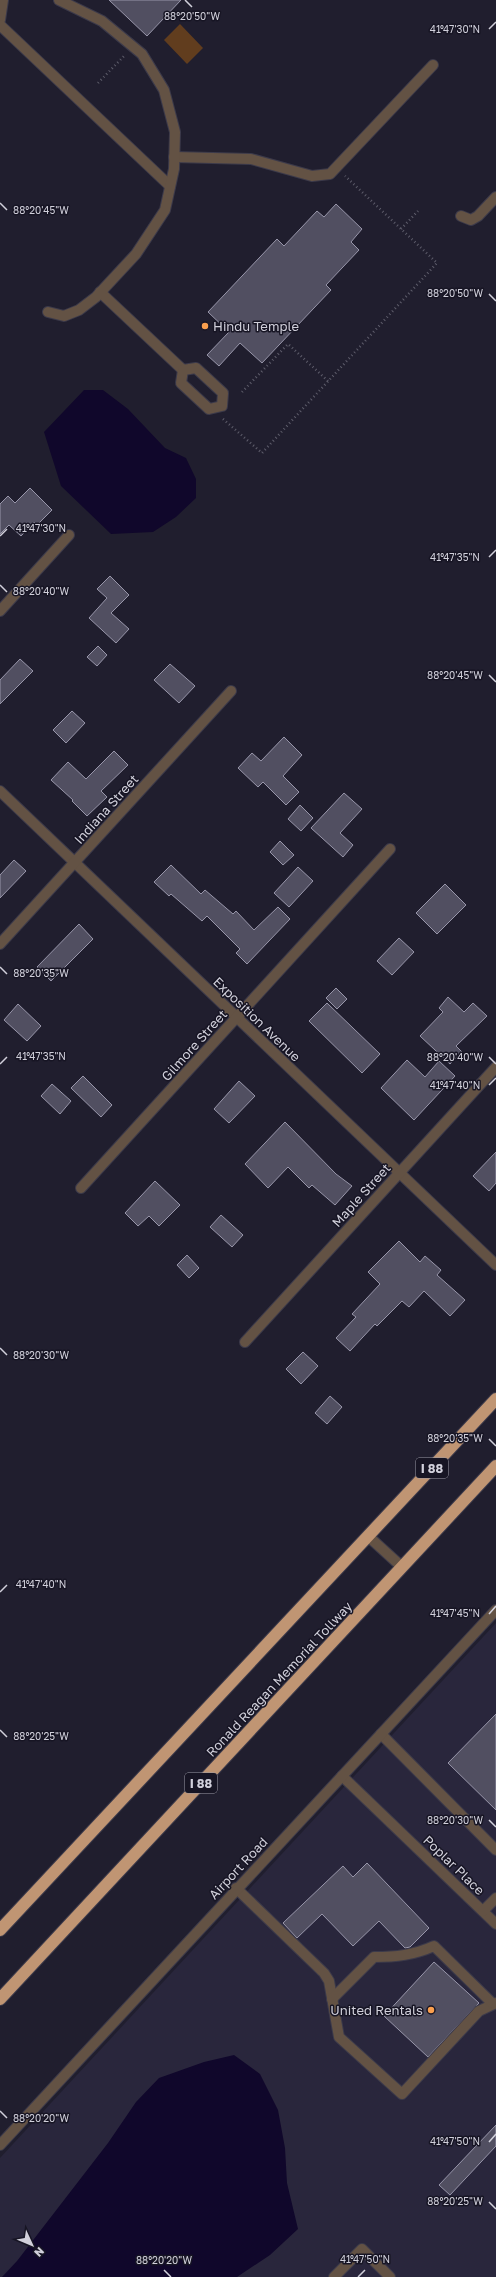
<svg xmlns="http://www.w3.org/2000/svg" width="496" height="2277" viewBox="0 0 496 2277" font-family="'Golos Text',sans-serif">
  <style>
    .built { fill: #29263c }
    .green { fill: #613d1e }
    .water { fill: #10072b }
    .building { fill: #514f61; stroke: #9896aa }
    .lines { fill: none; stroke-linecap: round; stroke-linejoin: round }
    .minor-casing { stroke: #3c3a4a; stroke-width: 12 }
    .highway-casing { stroke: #3c3a4a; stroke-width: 14 }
    .path { stroke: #5f5e6c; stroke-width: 2.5; stroke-dasharray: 1 3; stroke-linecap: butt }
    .minor { stroke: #635244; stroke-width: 10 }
    .highway { stroke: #c09573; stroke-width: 12 }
    .ticks { fill: none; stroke: #d1d0db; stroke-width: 1.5 }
    .poi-dot { fill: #fa9f4e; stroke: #171524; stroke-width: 1.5 }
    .labels { text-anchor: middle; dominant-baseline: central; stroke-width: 3; stroke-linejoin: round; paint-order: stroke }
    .shield { fill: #171524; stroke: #9998a4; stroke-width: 1 }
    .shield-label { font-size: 12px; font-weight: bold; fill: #d1d0db }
    .poi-label { font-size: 13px; fill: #d1d0db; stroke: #171524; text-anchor: start }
    .street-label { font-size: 13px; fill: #d1d0db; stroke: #171524 }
    .ticks-label { font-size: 10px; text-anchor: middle; fill: #d1d0db; stroke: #171524; stroke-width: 3; stroke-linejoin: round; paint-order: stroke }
  </style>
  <rect width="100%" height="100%" fill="#201e2e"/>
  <!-- built -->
  <polygon class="built" points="496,1623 496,2277 0,2277 0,2158"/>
  <!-- green -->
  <polygon class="green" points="180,24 203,48 187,64 164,40"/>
  <!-- water -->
  <g class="water">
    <polygon points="84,390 103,390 128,409 165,448 186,458 196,479 196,498 176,517 153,532 111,534 61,486 44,432"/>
    <polygon points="234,2055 260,2074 278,2110 285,2148 287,2183 298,2229 270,2255 237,2277 2,2277 17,2261 108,2143 136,2102 159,2078 204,2062"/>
  </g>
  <!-- building -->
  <g class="building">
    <polygon points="109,0 181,0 147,36"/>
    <polygon points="336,204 362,229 351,242 359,250 326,285 331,290 262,363 240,343 219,366 207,355 229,332 208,312 277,239 284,246 317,211 324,217"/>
    <polygon points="30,488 52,510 37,525 34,522 21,536 9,525 0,534 0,504 8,496 15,503"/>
    <polygon points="110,576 129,595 111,613 129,629 116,643 89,618 107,598 97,589"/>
    <polygon points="98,646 107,655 97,666 87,657"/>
    <polygon points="20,659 33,671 0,704 0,680"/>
    <polygon points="170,664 195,686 179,703 154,680"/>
    <polygon points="72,711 85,723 66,743 53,730"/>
    <polygon points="284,737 302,755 283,776 299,792 286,805 263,782 258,787 238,768 252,753 261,761"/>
    <polygon points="114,751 128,765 101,791 107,797 87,816 72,801 73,800 51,780 68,762 86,779"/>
    <polygon points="344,793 362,809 340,833 353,845 343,857 311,828"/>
    <polygon points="300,805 313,818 301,831 288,819"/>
    <polygon points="280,841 294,855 283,865 270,852"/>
    <polygon points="14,860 26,871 0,898 0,875"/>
    <polygon points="171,865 201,894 205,890 233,914 236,911 254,930 278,907 290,919 247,964 236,953 240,949 207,916 202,921 171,894 169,896 154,882"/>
    <polygon points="298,867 313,881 289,907 274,893"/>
    <polygon points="445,884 466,905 437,934 416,913"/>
    <polygon points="79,924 93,939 51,981 37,967"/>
    <polygon points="399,938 414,952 392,975 377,961"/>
    <polygon points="336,988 347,999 337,1009 326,998"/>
    <polygon points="448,997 464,1012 473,1003 487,1016 456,1046 462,1052 450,1064 420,1036 443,1012 439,1008"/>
    <polygon points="327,1003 380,1054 362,1073 309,1021"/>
    <polygon points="18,1004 41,1026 27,1041 4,1020"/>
    <polygon points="407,1060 425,1077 439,1061 455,1076 414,1120 381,1088"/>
    <polygon points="83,1076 112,1105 101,1117 71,1088"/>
    <polygon points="239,1081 255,1096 229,1123 214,1109"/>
    <polygon points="52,1084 71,1101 60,1114 41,1096"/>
    <polygon points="285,1122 336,1174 352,1186 335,1205 312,1185 309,1188 288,1167 268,1188 245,1164"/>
    <polygon points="496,1152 496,1183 489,1191 473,1176"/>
    <polygon points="155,1181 180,1205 159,1226 149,1216 138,1226 125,1213"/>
    <polygon points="221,1215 243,1235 232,1247 210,1227"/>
    <polygon points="399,1241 420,1262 425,1256 441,1270 437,1275 465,1300 450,1316 424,1291 409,1307 402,1301 377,1326 375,1324 350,1351 336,1338 356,1317 352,1314 380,1284 368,1272"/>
    <polygon points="187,1255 199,1268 189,1278 177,1265"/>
    <polygon points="303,1352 318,1366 301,1384 286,1369"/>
    <polygon points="330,1396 342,1407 327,1424 315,1413"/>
    <polygon points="496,1714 496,1810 448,1763"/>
    <polygon points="367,1863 429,1928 410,1947 405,1948 379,1921 353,1946 322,1914 297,1938 283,1923 343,1866 353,1877"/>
    <polygon points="434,1962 479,2003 428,2057 384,2016"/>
    <polygon points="496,2125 496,2146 450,2195 439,2185"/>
  </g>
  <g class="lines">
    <defs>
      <g id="minor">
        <polyline points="0,20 3,0"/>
        <polyline points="0,25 170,186"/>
        <polyline points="174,157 251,159 312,176 330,174 433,65"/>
        <polyline points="461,216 471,220 478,216 496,197"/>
        <polyline points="100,292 183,370"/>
        <polyline points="48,312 64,316 79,310 96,297 136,254 165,210 174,169 175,132 164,90 142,54 102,21 59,0"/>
        <polygon points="196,368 223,393 222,406 209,409 181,383 183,370"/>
        <polyline points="0,611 69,535"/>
        <polyline points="0,791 496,1265"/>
        <polyline points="0,944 231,691"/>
        <polyline points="81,1188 390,849"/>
        <polyline points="245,1342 496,1067"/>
        <polyline points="368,1536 402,1567"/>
        <polyline points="381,1734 496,1850"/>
        <polyline points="342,1776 496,1924"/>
        <polyline points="236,1888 324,1973 329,1981 339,2037 402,2094 479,2011 496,2003"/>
        <polyline points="483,1911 496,1898"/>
        <path d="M332,1999L374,1957C396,1957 414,1955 434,1946L492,2003"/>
        <polyline points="0,2145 496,1610"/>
        <polyline points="334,2277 362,2249 390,2277"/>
      </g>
      <g id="highway">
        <polyline points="0,1930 496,1399"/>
        <polyline points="0,1999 496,1466"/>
      </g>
    </defs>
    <!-- minor casing -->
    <use href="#minor" class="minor-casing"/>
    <!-- highway casing -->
    <use href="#highway" class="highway-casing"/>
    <!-- path -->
    <g class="path">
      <polyline points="98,83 125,55"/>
      <polyline points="401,229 418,211"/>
      <polyline points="242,392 288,344 328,381"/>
      <polyline points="223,419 262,453 437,263 345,176"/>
    </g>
    <!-- minor -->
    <use href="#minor" class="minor"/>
    <!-- highway -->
    <use href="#highway" class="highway"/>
  </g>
  <!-- ticks -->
  <path class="ticks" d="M185,0L192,7M489,29L496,22M0,203L7,210M489,294L496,301M0,536L7,529M489,557L496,550M0,585L7,592M489,675L496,682M0,967L7,974M489,1057L496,1064M0,1064L7,1057M489,1085L496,1078M0,1348L7,1355M489,1439L496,1446M0,1592L7,1585M489,1614L496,1606M0,1730L7,1737M489,1820L496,1827M0,2111L7,2118M489,2142L496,2134M489,2202L496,2209M164,2270L171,2277M358,2277L365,2270"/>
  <!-- markers -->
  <g class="poi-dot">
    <circle cx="205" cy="326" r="4"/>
    <circle cx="431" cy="2010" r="4"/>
  </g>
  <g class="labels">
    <!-- shield labels -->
    <g class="shield">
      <rect x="416" y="1458" width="32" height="20" rx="3"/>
      <rect x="185" y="1773" width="32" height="20" rx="3"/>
    </g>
    <g class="shield-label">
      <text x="432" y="1468">I 88</text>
      <text x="201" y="1783">I 88</text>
    </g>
    <!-- poi labels -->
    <g class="poi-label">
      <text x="213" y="326">Hindu Temple</text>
      <text x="423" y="2010" text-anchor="end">United Rentals</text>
    </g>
    <!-- street labels -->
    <g class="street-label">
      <text transform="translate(106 809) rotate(-48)">Indiana Street</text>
      <text transform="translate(257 1019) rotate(44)">Exposition Avenue</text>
      <text transform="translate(194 1045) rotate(-48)">Gilmore Street</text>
      <text transform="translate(361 1195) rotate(-48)">Maple Street</text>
      <text transform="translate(279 1679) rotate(-47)">Ronald Reagan Memorial Tollway</text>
      <text transform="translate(454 1865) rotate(44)">Poplar Place</text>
      <text transform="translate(238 1868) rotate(-47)">Airport Road</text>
    </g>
  </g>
  <g class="ticks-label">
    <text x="192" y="20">88°20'50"W</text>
    <text x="455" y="33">41°47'30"N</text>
    <text x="41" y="214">88°20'45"W</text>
    <text x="455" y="297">88°20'50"W</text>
    <text x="41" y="532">41°47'30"N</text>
    <text x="455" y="561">41°47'35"N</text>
    <text x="41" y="595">88°20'40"W</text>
    <text x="455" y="679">88°20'45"W</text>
    <text x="41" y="977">88°20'35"W</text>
    <text x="41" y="1060">41°47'35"N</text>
    <text x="455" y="1061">88°20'40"W</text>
    <text x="455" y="1089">41°47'40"N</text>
    <text x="41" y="1359">88°20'30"W</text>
    <text x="455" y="1442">88°20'35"W</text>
    <text x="41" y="1588">41°47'40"N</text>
    <text x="455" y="1617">41°47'45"N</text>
    <text x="41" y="1740">88°20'25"W</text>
    <text x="455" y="1824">88°20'30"W</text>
    <text x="41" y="2122">88°20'20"W</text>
    <text x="455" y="2145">41°47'50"N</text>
    <text x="455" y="2205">88°20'25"W</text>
    <text x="365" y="2263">41°47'50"N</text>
    <text x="164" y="2264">88°20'20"W</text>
  </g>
  <!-- north arrow -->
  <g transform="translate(32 2245) rotate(134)" stroke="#171524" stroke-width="3" paint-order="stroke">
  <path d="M0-3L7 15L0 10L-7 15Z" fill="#d1d0db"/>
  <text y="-6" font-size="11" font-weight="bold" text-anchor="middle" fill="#d1d0db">N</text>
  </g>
</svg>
